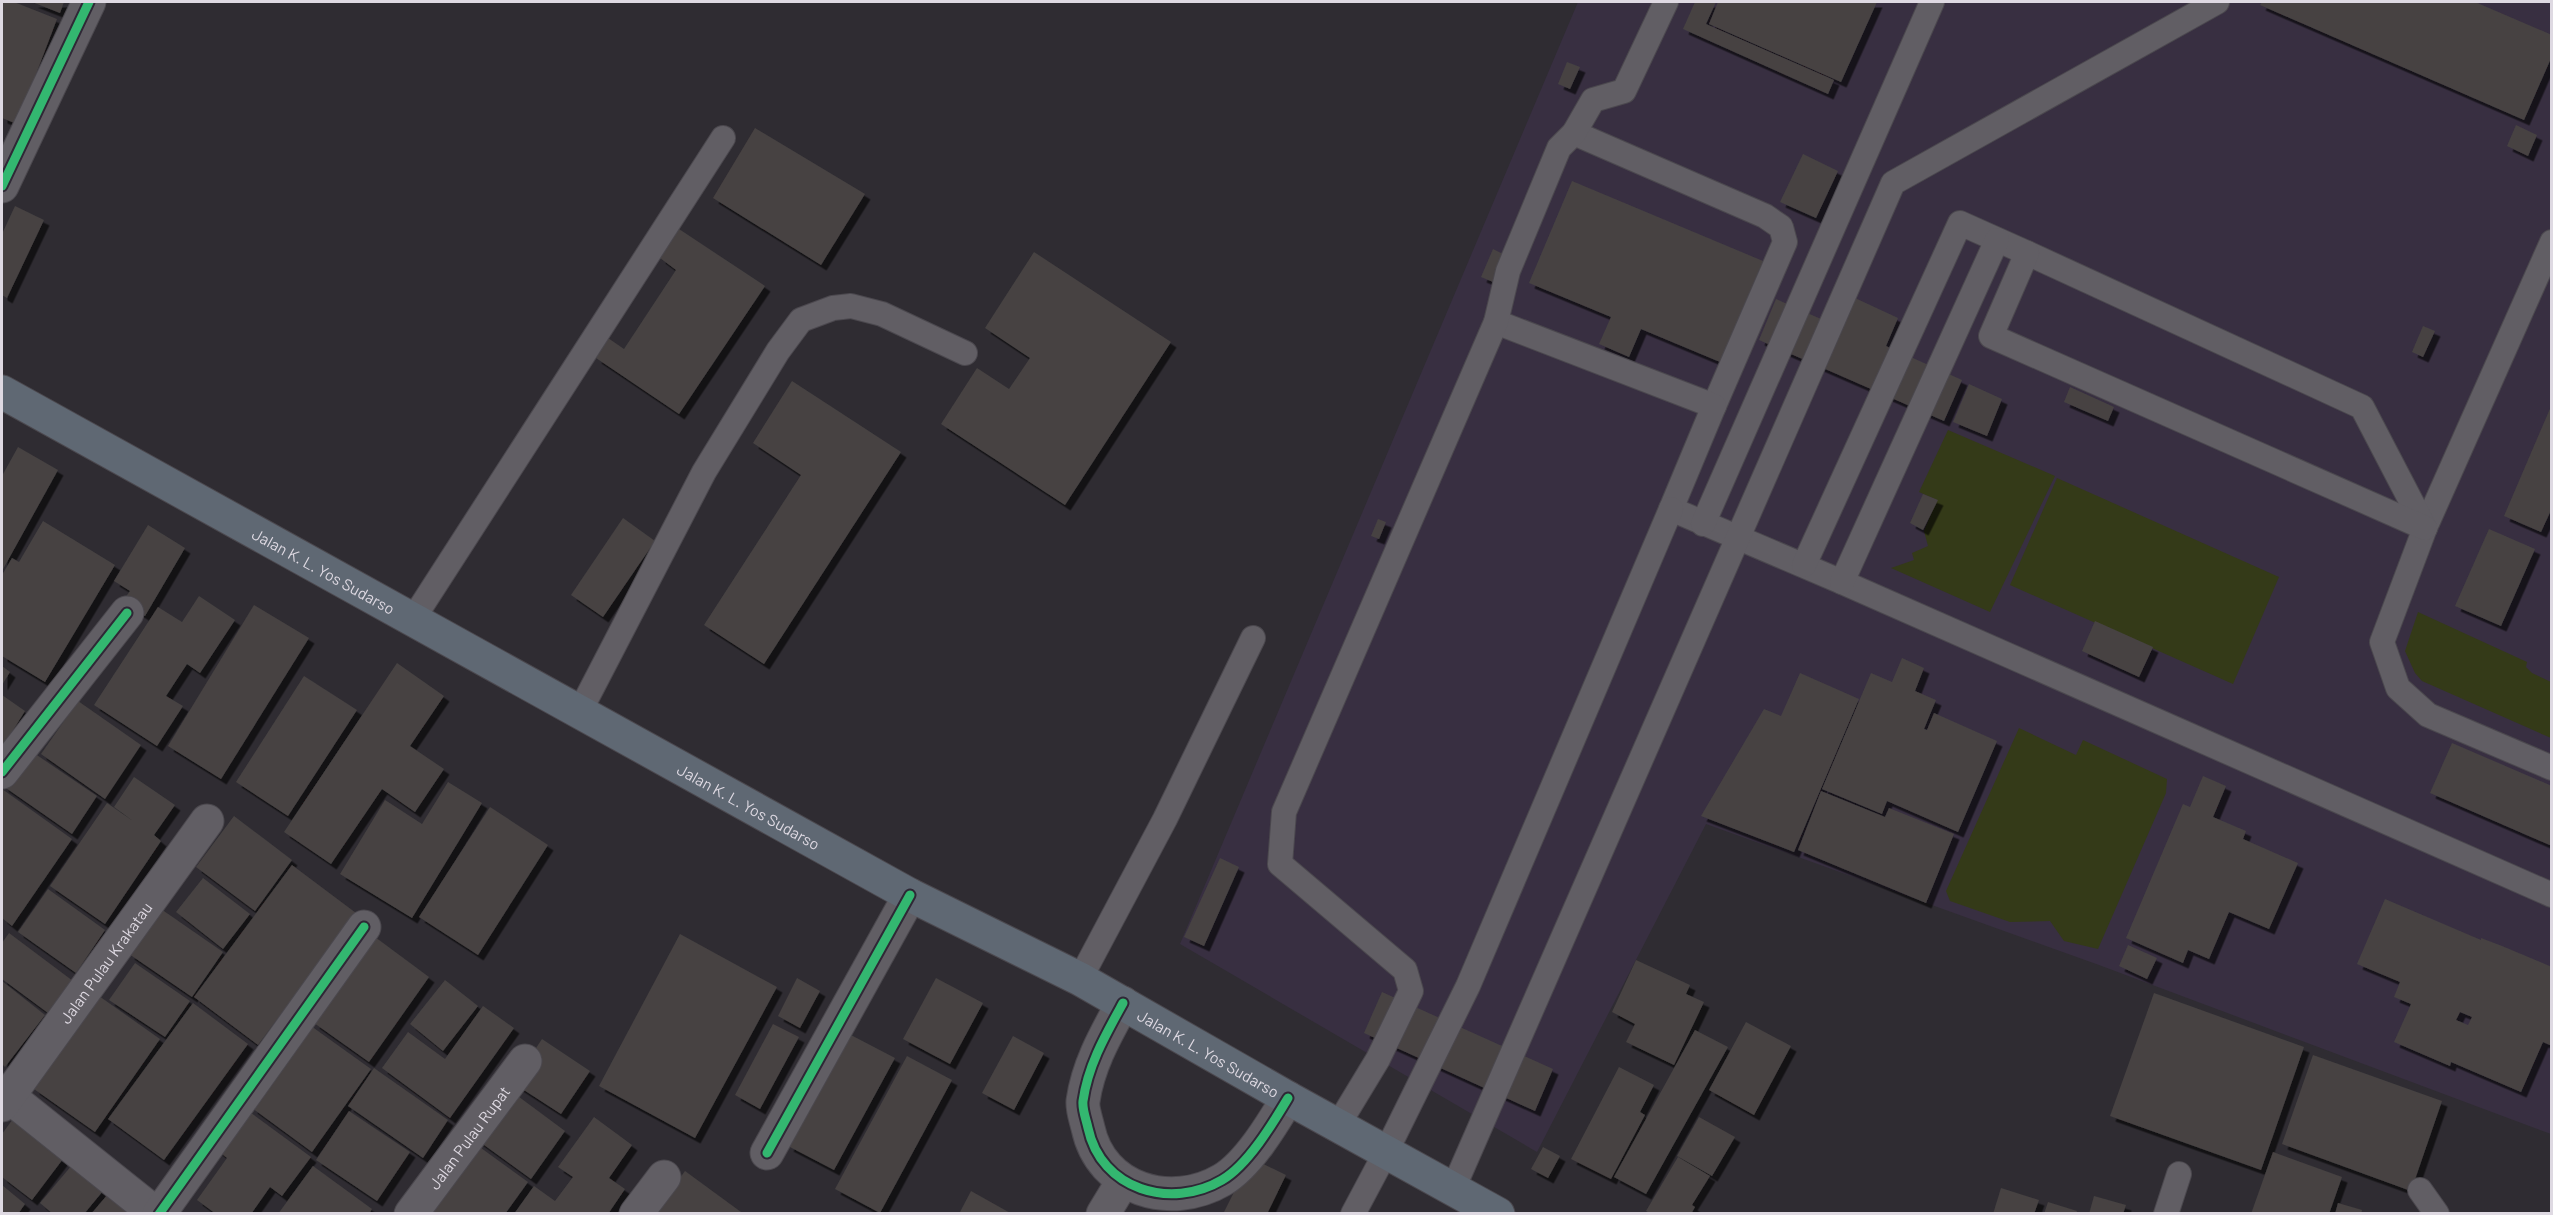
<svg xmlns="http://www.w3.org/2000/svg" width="2553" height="1215" viewBox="0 0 2553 1215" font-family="Barlow,sans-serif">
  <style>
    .built { fill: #382f41 }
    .green { fill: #343a18 }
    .building { fill: #464242; fill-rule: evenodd; filter: url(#shadow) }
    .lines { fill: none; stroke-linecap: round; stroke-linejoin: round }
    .lane-casing { stroke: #4b484e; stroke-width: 26 }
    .street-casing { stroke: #4b484e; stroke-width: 35 }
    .highway-casing { stroke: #4b484e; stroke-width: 35 }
    .lane { stroke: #615e64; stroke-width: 24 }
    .street { stroke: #615e64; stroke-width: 33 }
    .highway { stroke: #5f6873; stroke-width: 33 }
    .cycleway-casing { stroke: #2f2836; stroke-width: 13 }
    .cycleway { stroke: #33b770; stroke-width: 9 }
    .labels { text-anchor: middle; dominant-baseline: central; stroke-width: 5; stroke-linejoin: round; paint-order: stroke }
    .street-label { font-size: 16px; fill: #ded9e2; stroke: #2f2836 }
  </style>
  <defs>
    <filter id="shadow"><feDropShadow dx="5.5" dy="5.5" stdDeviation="0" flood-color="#0009"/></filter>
  </defs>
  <rect width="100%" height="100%" fill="#2f2c32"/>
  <!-- built -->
  <polygon class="built" points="1578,2 2551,2 2551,1134 2099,965 1706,824 1537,1152 1180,944"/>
  <!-- green -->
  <g class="green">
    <polygon points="1948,430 2055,476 1990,612 1891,568 1914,560 1912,553 1928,546 1924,531 1937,500 1919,492"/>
    <polygon points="2057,478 2279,577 2233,684 2010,585"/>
    <polygon points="2418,612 2527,662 2526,667 2532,673 2551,682 2551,738 2422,681 2415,673 2405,651"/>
    <polygon points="2019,728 2076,755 2083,740 2167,779 2166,793 2098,949 2064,941 2050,921 2010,922 1950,901 1946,891"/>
  </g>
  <!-- building -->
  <g class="building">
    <polygon points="2,2 14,2 57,19 17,124 2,118"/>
    <polygon points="32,2 64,2 60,13"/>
    <polygon points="1695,2 1716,2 1706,24 1834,80 1828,94 1683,29"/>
    <polygon points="1718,2 1877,2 1841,82 1709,24"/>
    <polygon points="2262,2 2475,2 2552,35 2552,56 2524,120 2260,5"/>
    <polygon points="1567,62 1580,67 1570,89 1558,84"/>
    <polygon points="2516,125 2537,135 2528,156 2507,146"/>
    <polygon points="755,128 865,194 821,265 713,198"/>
    <polygon points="1803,154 1838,171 1816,218 1780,202"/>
    <polygon points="1572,181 1763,261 1720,362 1641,329 1629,357 1599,344 1611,317 1529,283"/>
    <polygon points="15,206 44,220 7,298 2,295 2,234"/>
    <polygon points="679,229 765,286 679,414 596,358 608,338 624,349 676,270 660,258"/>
    <polygon points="1493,249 1505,255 1493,282 1481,277"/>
    <polygon points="1034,252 1171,342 1065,505 941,424 977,368 1009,389 1030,358 985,328"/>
    <polygon points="1855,298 1898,318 1886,346 1962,380 1944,421 1759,340 1776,299 1841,328"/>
    <polygon points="2423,326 2435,331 2423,357 2412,352"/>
    <polygon points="792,381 901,452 764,664 704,625 801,475 753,443"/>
    <polygon points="1969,384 2002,399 1987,436 1953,422"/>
    <polygon points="2070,387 2114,407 2108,421 2064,402"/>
    <polygon points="2552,404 2552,508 2541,532 2504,516"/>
    <polygon points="18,447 58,470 2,571 2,476"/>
    <polygon points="1923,494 1938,500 1923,530 1910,523"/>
    <polygon points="623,518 655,541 603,617 571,595"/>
    <polygon points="1378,519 1386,522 1379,539 1371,536"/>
    <polygon points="43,521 115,565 45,682 2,656 2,575 12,558 19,562"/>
    <polygon points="148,525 185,548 145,616 122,602 130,591 114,581"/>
    <polygon points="2489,529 2535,549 2501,626 2455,606"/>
    <polygon points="199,596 235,620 200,673 187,664 166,696 183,706 157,746 94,705 158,607 182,622"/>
    <polygon points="254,605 309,638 221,779 168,746"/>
    <polygon points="2095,621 2153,647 2139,677 2082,651"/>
    <polygon points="1902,658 1924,668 1915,691 1936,700 1924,729 1927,730 1934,713 1997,741 1958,832 1887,801 1882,814 1822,789 1871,673 1892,682"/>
    <polygon points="397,663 444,696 410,746 444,769 415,812 382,789 331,864 284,832"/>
    <polygon points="2,666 10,672 2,685"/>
    <polygon points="1800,673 1859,699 1794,852 1701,816 1764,709 1781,716"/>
    <polygon points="304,676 357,710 288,816 236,782"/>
    <polygon points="2,695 25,711 2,748"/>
    <polygon points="78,701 141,745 105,799 41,754"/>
    <polygon points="2452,743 2552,786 2552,846 2430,793"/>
    <polygon points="28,749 97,796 72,834 3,786"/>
    <polygon points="2203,776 2226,786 2213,817 2246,831 2243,839 2298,863 2269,929 2229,912 2209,959 2188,950 2183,963 2126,938 2183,804 2190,807"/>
    <polygon points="134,777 175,805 154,835 161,841 105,924 50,886 107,803 133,821 114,807"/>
    <polygon points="448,782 482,803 412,918 340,874 385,800 422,824"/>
    <polygon points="2,789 72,839 12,926 2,918"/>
    <polygon points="1821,791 1885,817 1889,808 1954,834 1926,903 1798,850"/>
    <polygon points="490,807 548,845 478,955 419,917"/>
    <polygon points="234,816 292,860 255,911 196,867"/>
    <polygon points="1220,858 1239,867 1204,946 1184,937"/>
    <polygon points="292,865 356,913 258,1045 194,997"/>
    <polygon points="203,878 250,914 223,949 176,912"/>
    <polygon points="48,889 105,930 76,973 18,932"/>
    <path d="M2385,899L2481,940V938L2502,946L2552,967V1046L2543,1042L2521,1092L2451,1062L2450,1066L2394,1042L2411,1004L2394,997L2400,982L2357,964ZM2460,1012L2472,1017L2468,1025L2456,1020Z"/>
    <polygon points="161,909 223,952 192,997 129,954"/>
    <polygon points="9,933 73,981 48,1013 2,979 2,943"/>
    <polygon points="680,934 777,987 695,1138 599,1086"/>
    <polygon points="375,937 429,977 369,1062 314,1023"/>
    <polygon points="2128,945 2157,958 2147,979 2119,966"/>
    <polygon points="1636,960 1690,985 1686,994 1704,1002 1674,1065 1626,1042 1635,1024 1612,1012"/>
    <polygon points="135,963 190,1001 165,1037 109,1000"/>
    <polygon points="797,978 820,991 800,1028 778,1016"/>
    <polygon points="936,978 983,1003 950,1064 903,1039"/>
    <polygon points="445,980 478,1006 443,1051 410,1024"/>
    <polygon points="2,981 45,1015 5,1067 2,1064"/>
    <polygon points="1382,992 1553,1069 1535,1111 1364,1033"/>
    <polygon points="2154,993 2304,1047 2261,1170 2110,1116"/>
    <polygon points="99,996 160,1039 95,1132 34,1089"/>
    <polygon points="193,1003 248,1044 164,1160 108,1119"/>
    <polygon points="483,1006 514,1028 450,1118 382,1068 408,1032 445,1059"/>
    <polygon points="1746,1022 1791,1046 1754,1115 1709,1090"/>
    <polygon points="773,1024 799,1037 760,1109 735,1095"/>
    <polygon points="311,1026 371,1069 312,1152 252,1108"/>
    <polygon points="1695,1030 1728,1047 1646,1194 1614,1177"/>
    <polygon points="849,1034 895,1058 834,1170 788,1146"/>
    <polygon points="1013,1036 1044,1053 1014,1110 982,1093"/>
    <polygon points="542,1039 590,1071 561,1114 513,1083"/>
    <polygon points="2313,1055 2442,1101 2411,1191 2282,1144"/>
    <polygon points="907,1056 952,1080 880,1213 835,1189"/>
    <polygon points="1619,1067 1654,1085 1640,1112 1645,1115 1611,1179 1571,1159"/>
    <polygon points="374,1068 448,1120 423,1158 348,1106"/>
    <polygon points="507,1088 565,1131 531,1179 473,1137"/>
    <polygon points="247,1110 311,1157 282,1196 270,1187 251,1214 216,1214 197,1200 227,1158 217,1150"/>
    <polygon points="349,1111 410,1152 377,1201 316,1160"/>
    <polygon points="18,1112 69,1151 32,1200 2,1177 2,1134"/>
    <polygon points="594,1117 632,1145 609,1178 625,1189 608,1214 514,1214 534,1186 555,1201 573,1177 558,1167"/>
    <polygon points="1699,1117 1735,1137 1712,1176 1677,1156"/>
    <polygon points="470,1140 528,1182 505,1214 418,1214"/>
    <polygon points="1543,1147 1560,1156 1548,1178 1531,1169"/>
    <polygon points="2273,1152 2342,1177 2329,1214 2251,1214"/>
    <polygon points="1678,1157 1710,1176 1692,1205 1695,1207 1691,1214 1651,1214 1646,1211"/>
    <polygon points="1251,1158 1286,1175 1267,1214 1223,1214"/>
    <polygon points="72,1165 103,1191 84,1214 53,1214 40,1203"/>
    <polygon points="313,1166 372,1209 369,1214 278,1214"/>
    <polygon points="685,1171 741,1212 740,1214 654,1214"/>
    <polygon points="2,1185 25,1204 18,1214 2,1214"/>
    <polygon points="2001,1188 2039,1200 2034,1214 1993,1214"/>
    <polygon points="971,1191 1012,1214 959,1214"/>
    <polygon points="108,1194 132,1214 91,1214"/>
    <polygon points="2094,1196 2126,1205 2123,1214 2089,1214"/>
    <polygon points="2048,1202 2077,1211 2076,1214 2044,1214"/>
    <polygon points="2338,1203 2362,1210 2361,1214 2335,1214"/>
  </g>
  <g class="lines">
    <defs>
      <g id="lane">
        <polyline points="1574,133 1765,216 1781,227 1785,242 1714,406"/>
        <polyline points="2552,242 2425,528 2382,642 2398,688 2428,715 2552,768"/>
        <polyline points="2027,253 2362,407 2425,528"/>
        <polyline points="1496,322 1714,406 1671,509 1842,582 2552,895"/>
        <polyline points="1703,524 1932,2"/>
        <polyline points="1804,565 1960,223 2027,253 1991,336 2425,528"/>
        <polyline points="1842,582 1997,240"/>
        <polyline points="413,619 723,138"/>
        <polyline points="579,713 704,472 778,351 801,320 833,308 851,306 882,314 965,353"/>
        <polyline points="1080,979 1165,819 1253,638"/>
        <polyline points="1338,1125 1378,1059 1411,991 1405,970 1280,864 1284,812 1496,322 1508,271 1559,148 1574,133 1593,100 1624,91 1666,2"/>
        <polyline points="1453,1189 1893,183 2217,2"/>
        <polyline points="2420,1190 2437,1214"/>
        <polyline points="1353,1214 1386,1152 1468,986 1671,509"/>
        <polyline points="2166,1214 2179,1174"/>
      </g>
      <g id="street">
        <polyline points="2,186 89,2"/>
        <polyline points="2,772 127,613"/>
        <path d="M1123,1003C1106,1034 1088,1065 1083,1101C1082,1109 1086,1119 1088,1128C1101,1190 1171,1210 1222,1180C1248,1165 1273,1123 1288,1098"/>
        <polyline points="2,1091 156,1214"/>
        <path id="s1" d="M2,1105L207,821"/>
        <polyline points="767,1153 910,895"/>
        <polyline points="159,1214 364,927"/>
        <path id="s2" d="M411,1214L525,1061"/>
        <polyline points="636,1214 664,1177"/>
        <polyline points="1103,1214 1123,1181"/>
      </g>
      <g id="highway">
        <path id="s3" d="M2,392L910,895L1080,979L1288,1098L1498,1214"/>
      </g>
    </defs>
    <!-- lane casing -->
    <use href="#lane" class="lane-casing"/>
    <!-- street casing -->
    <use href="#street" class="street-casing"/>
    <!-- highway casing -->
    <use href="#highway" class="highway-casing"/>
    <!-- lane -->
    <use href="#lane" class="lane"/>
    <!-- street -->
    <use href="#street" class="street"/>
    <!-- highway -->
    <use href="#highway" class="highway"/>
    <defs>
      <g id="cycleway">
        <polyline points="2,186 89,2"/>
        <polyline points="2,772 127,613"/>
        <path d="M1123,1003C1106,1034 1088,1065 1083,1101C1082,1109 1086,1119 1088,1128C1101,1190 1171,1210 1222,1180C1248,1165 1273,1123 1288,1098"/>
        <polyline points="767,1153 910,895"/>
        <polyline points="159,1214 364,927"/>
      </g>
    </defs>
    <!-- cycleway casing -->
    <use href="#cycleway" class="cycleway-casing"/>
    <!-- cycleway -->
    <use href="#cycleway" class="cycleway"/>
  </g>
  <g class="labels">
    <!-- street labels -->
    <g class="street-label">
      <text stroke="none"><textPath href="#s3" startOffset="368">Jalan K. L. Yos Sudarso</textPath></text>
      <text stroke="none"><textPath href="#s3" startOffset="854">Jalan K. L. Yos Sudarso</textPath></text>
      <text stroke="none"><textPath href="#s1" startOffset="176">Jalan Pulau Krakatau</textPath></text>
      <text stroke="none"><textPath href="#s3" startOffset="1376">Jalan K. L. Yos Sudarso</textPath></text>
      <text stroke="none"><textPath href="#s2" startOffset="96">Jalan Pulau Rupat</textPath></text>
    </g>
  </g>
  <!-- border -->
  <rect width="2553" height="1215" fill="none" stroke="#ded9e2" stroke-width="6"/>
</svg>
